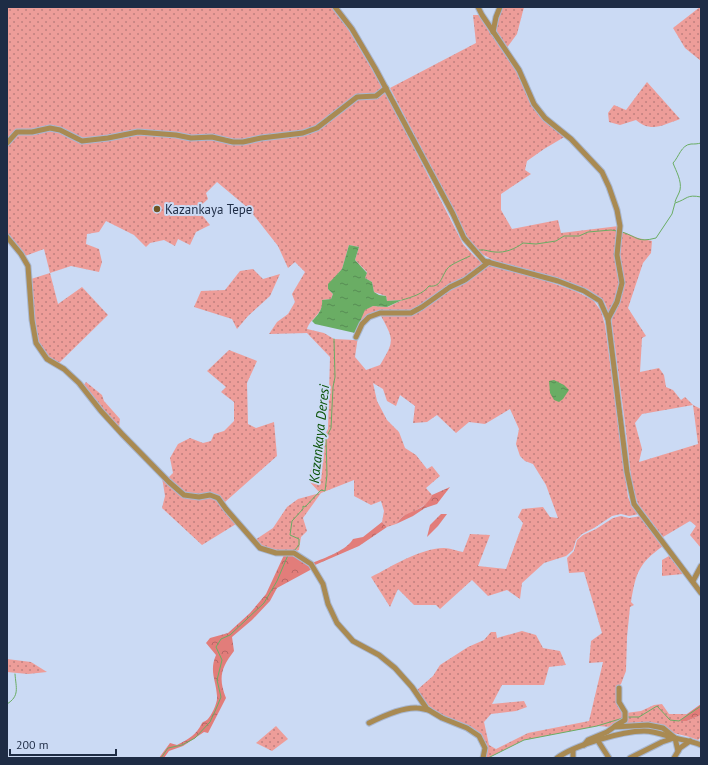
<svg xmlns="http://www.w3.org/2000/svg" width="708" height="765" viewBox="0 0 708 765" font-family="'PT Sans',sans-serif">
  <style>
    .grass { fill: url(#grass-dots); fill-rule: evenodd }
    .forest { fill: url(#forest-crowns) }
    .water { fill: url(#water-ripples) }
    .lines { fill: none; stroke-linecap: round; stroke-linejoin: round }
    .stream { stroke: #6aad64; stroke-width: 1 }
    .minor-casing { stroke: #a8b7d1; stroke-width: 7 }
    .minor { stroke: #a98a52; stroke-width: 5 }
    .poi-dot { fill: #6e5526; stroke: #cbdaf4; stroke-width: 1.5 }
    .labels { text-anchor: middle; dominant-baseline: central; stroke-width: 4; stroke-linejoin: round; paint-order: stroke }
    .poi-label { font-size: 13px; fill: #1e2c45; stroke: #cbdaf4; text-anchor: start }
    .water-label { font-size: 14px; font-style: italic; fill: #075103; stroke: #cbdaf4 }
  </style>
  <defs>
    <pattern id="grass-dots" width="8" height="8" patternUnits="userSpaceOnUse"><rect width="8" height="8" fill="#ed9d99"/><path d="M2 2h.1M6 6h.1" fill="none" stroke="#bf807f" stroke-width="1.8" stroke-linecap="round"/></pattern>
    <pattern id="forest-crowns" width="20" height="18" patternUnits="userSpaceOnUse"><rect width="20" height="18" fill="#e27d7a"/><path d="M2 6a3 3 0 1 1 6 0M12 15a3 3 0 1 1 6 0" fill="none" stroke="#b76766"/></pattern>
    <pattern id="water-ripples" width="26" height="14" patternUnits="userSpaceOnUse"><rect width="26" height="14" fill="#6aad64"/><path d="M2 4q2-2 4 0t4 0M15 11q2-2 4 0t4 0" fill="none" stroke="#578d54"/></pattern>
  </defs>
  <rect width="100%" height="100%" fill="#cbdaf4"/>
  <!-- grass -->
  <g class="grass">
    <polygon points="7,7 332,7 344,22 383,88 375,95 356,95 317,126 300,132 244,141 137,131 82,139 49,126 32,130 27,130 7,140"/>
    <polygon points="502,7 524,7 517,34 506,49 495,32 497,18"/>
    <polygon points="700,7 701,7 701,61 685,48 673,28"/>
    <polygon points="473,15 479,15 516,68 533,104 566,136 544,149 527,161 525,170 531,174 501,194 501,210 512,229 558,220 561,233 619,226 615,256 621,283 616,302 609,314 605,303 589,290 564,280 495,261 480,253 469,240 390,88 476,43"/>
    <path d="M647,82L680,119C663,125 651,133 636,120L620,125L609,122L608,113L614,105L626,110Z"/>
    <path d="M385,91L463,244L475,257L483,263L464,278L447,287L422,306L411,312H380L368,316L361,324L357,334L355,333L364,310L373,306L388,307L402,300L387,301L386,296L374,292L372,282L365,278L367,272L355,260L359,247L349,245L342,269L328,285V289L333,294L331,299L322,300C324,314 310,318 307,329L324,333L334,339L354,340L358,336L355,357L366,370L380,365C395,340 394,340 380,314H411L423,309L451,288L466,281L473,275L489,265L532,276L575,291L593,300L601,311L605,325L628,497L632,507L639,514L629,516L621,514L612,516L594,528L582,534L576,540L573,550L566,556L544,563L522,583L520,599L507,590L488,596L472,580L440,609L436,605H414L398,589L390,607L371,577C393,566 418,549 444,548C450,548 457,551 463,552L470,534L490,535L478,566L506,569L523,523L518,517L522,509L543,507L550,517L558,518L546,485L533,464L525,461L520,456L516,444L519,429L510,409L485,424L469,422L456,433L437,415L427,422L413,423L415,406L400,395L396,406L387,401L383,389L373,383L377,401L387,420L399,432L405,448L416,455L427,469L432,466L440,476L426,488L432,495L429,502L412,513L403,516L396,524L387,527L382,522L384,511L381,501L371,505L354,496V480L321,493L303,518L307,531L301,537L299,550C290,555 270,551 261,547C259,545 257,542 255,540L273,528L287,507L298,499L320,493L308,480L317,449L328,429L330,357L307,333L269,334L277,322L288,314L295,302L292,294L305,272L295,262L288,268L278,246L248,208L217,182L206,193L208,199L197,209L210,225L196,232L190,245L178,239L175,246L164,240L150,243L146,247L134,235L106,221L99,232L87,234L86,244L99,249L102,262L99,272L71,266L50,273L58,304L82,287L108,315L58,364C50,359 43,353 38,344C32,333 29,292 31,279L50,273L44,249L25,256L7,234V145L18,133L33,134L50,129L60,132L82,143L138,134L176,136L194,139H214L235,145L246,144L262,139L304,135L321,127L357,98H377Z"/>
    <path d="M621,231L638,238L652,241L651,253L643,263L628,308L646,336L642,338L640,372L659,368L664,375L666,387L673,390L681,400L685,397L693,405L701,409V548L690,535L696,526L690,521L663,537L638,504L632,486L626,431L611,317L624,284L619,255ZM693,405L698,444L639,462L642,449L635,423L642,414Z"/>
    <polygon points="253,269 263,279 280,274 270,296 248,316 237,329 232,319 194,307 201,291 225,290 240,271"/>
    <polygon points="229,350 257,361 247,383 248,424 256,428 274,422 277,456 225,502 219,496 210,492 198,495 185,493 168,478 173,473 170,458 178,444 190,438 203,443 211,441 214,434 224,431 234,421 234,402 221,392 226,387 207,371"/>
    <polygon points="86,382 102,395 104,401 120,419 119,428 101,409 83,386"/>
    <polygon points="162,477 183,496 209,497 217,499 236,524 202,545 162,508 165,496"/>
    <path d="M621,516L629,518L641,516L663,546C638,564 636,573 631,602L634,605L630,607L627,637L626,671L621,684L616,688L618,703L624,712L623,719L612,727L597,726L524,740L488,758H485C486,751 486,743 482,737C478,730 469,727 462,724C443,716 426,709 417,690L433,676L440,665L468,647L484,640L491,632H496L497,638L522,631L536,635L543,648L560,651L566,665L549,667L544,685H502L492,704L524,701L527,707L516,711L491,714L484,722L489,745L496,749L528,733L589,721L603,662L589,663L591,641L602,633L584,572L569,573L567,558L574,551L577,540L583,535L596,529L613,518Z"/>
    <polygon points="669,556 683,574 662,576 662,560"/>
    <polygon points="7,659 31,662 47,672 28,674 7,672"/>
    <path d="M662,704L669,714H687L681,721H687L701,715V737L698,740C671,730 643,728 614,727L625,720L626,713L641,711L654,705Z"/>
    <polygon points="276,726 288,739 272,751 256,743"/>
  </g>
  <!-- forest -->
  <g class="forest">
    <path d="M450,487L437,504L425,508L413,516L396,524C399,521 401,517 405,515C416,510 427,507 432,495Z"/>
    <polygon points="441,514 447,514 438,526 427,537 430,525"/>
    <path d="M382,522L387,527L359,546L315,565L312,563C325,558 347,550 353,539L363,537Z"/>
    <path d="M284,555C295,555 307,560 312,569L277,588L270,601L252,620L232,637L234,651C221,668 218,678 226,698L208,733L204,732L183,746L169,751L164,758H159L170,743L177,745C189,739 196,735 202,723C203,722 207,720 207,720C212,715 218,702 217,696C216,680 209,671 216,655L206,643L210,638L228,633L250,613L266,594Z"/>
    <polygon points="701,704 701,715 687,721 680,721 687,714"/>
  </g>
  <!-- water -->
  <g class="water">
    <path d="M349,245L359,247L355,260L367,273L365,278L372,282L374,292L379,295L386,296L387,301L402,300L387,307L373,306L365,310L355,333L315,324L312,321C318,315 323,309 322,300L331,299L333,294L328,289V284L342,269Z"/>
    <polygon points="554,380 564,385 569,390 563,399 559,402 554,400 550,393 549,381"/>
  </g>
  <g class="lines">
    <!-- stream -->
    <g class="stream">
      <path d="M675,202C676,198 679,194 680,190C682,181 676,171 673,163C679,157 681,145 691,144C695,144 697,144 701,143"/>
      <path d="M622,232C638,237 637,243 656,238L672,214L675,203C688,199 686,194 701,197"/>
      <path d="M479,250C486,249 489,252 495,252C505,253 515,249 523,243L536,244L556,241L564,236H579L588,232L611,230L617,231"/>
      <path d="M402,300C412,297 423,294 429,286C443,288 441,273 450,266C456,262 464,259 470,256"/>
      <polyline points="294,551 299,545 299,539 290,535 292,521 303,509 303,506 305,507 321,490 325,491 327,475 326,438 331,428 333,387 335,377 334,339"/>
      <path d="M7,704C20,696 16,688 15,674"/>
      <polyline points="627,717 639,717 657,706 670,720 679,721 701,706"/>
      <polyline points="161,758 168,748 182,745 195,738 210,722 216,709 221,697 217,680 222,660 216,647 221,639 230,635 264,603 277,581 288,555"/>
      <polyline points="488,758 524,740 597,726 623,718"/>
    </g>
    <defs>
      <g id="minor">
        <polyline points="335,7 352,29 375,68 453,214 464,238 484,261 558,281 584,291 600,301 608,319 627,472 634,504 701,593"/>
        <polyline points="478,7 482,15 519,70 534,104 545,118 571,139 602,172 609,187 617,210 620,226 617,255 622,283 617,302 608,319"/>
        <polyline points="493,32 496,17 500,7"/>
        <polyline points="7,143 17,132 32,132 50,128 60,130 82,141 108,138 138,132 176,135 191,138 212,137 233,142 243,142 261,138 303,133 317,128 357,97 376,96 386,88"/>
        <polyline points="7,237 21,254 28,266 32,320 36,343 47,359 64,369 79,383 101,411 122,434 169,482 184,495 199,497 210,495 218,498 226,509 260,548 276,553 294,553 311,564 323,584 328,604 337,623 353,641 379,655 395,668 412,687 427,709 442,718 467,728 479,736 485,748 483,758"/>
        <polyline points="356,337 362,324 369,317 380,313 411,313 422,307 450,287 465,280 489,262"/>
        <polyline points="693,581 701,566"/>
        <path d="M369,723C381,717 403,707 417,708C421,708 426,710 429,710"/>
        <polyline points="615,726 625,720 625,712 619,702 619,688"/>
        <polyline points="598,741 609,758"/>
        <polyline points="584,745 588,740 607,732 614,727 648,725 663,728 675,738 678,751"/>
        <polyline points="573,750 573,758"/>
        <path d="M557,758C575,745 622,731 644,731C655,731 664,735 674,738C683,740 692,741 701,745"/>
        <polyline points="630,758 662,742 674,738"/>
        <polyline points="674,758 680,748 690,741"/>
      </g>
    </defs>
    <!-- minor casing -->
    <use href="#minor" class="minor-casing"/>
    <!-- minor -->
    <use href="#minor" class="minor"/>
  </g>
  <!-- markers -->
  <circle class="poi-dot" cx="157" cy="209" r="4"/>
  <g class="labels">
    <!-- poi labels -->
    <g class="poi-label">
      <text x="165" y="209">Kazankaya Tepe</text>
    </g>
    <!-- water labels -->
    <g class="water-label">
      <text transform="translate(319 434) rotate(-84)">Kazankaya Deresi</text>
    </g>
  </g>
  <!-- border -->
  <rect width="708" height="765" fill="none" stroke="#1e2c45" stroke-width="16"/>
  <!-- scale -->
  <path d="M10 749v6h106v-6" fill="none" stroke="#1e2c45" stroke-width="2"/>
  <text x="16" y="749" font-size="12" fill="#1e2c45" stroke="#cbdaf4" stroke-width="3" paint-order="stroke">200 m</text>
</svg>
